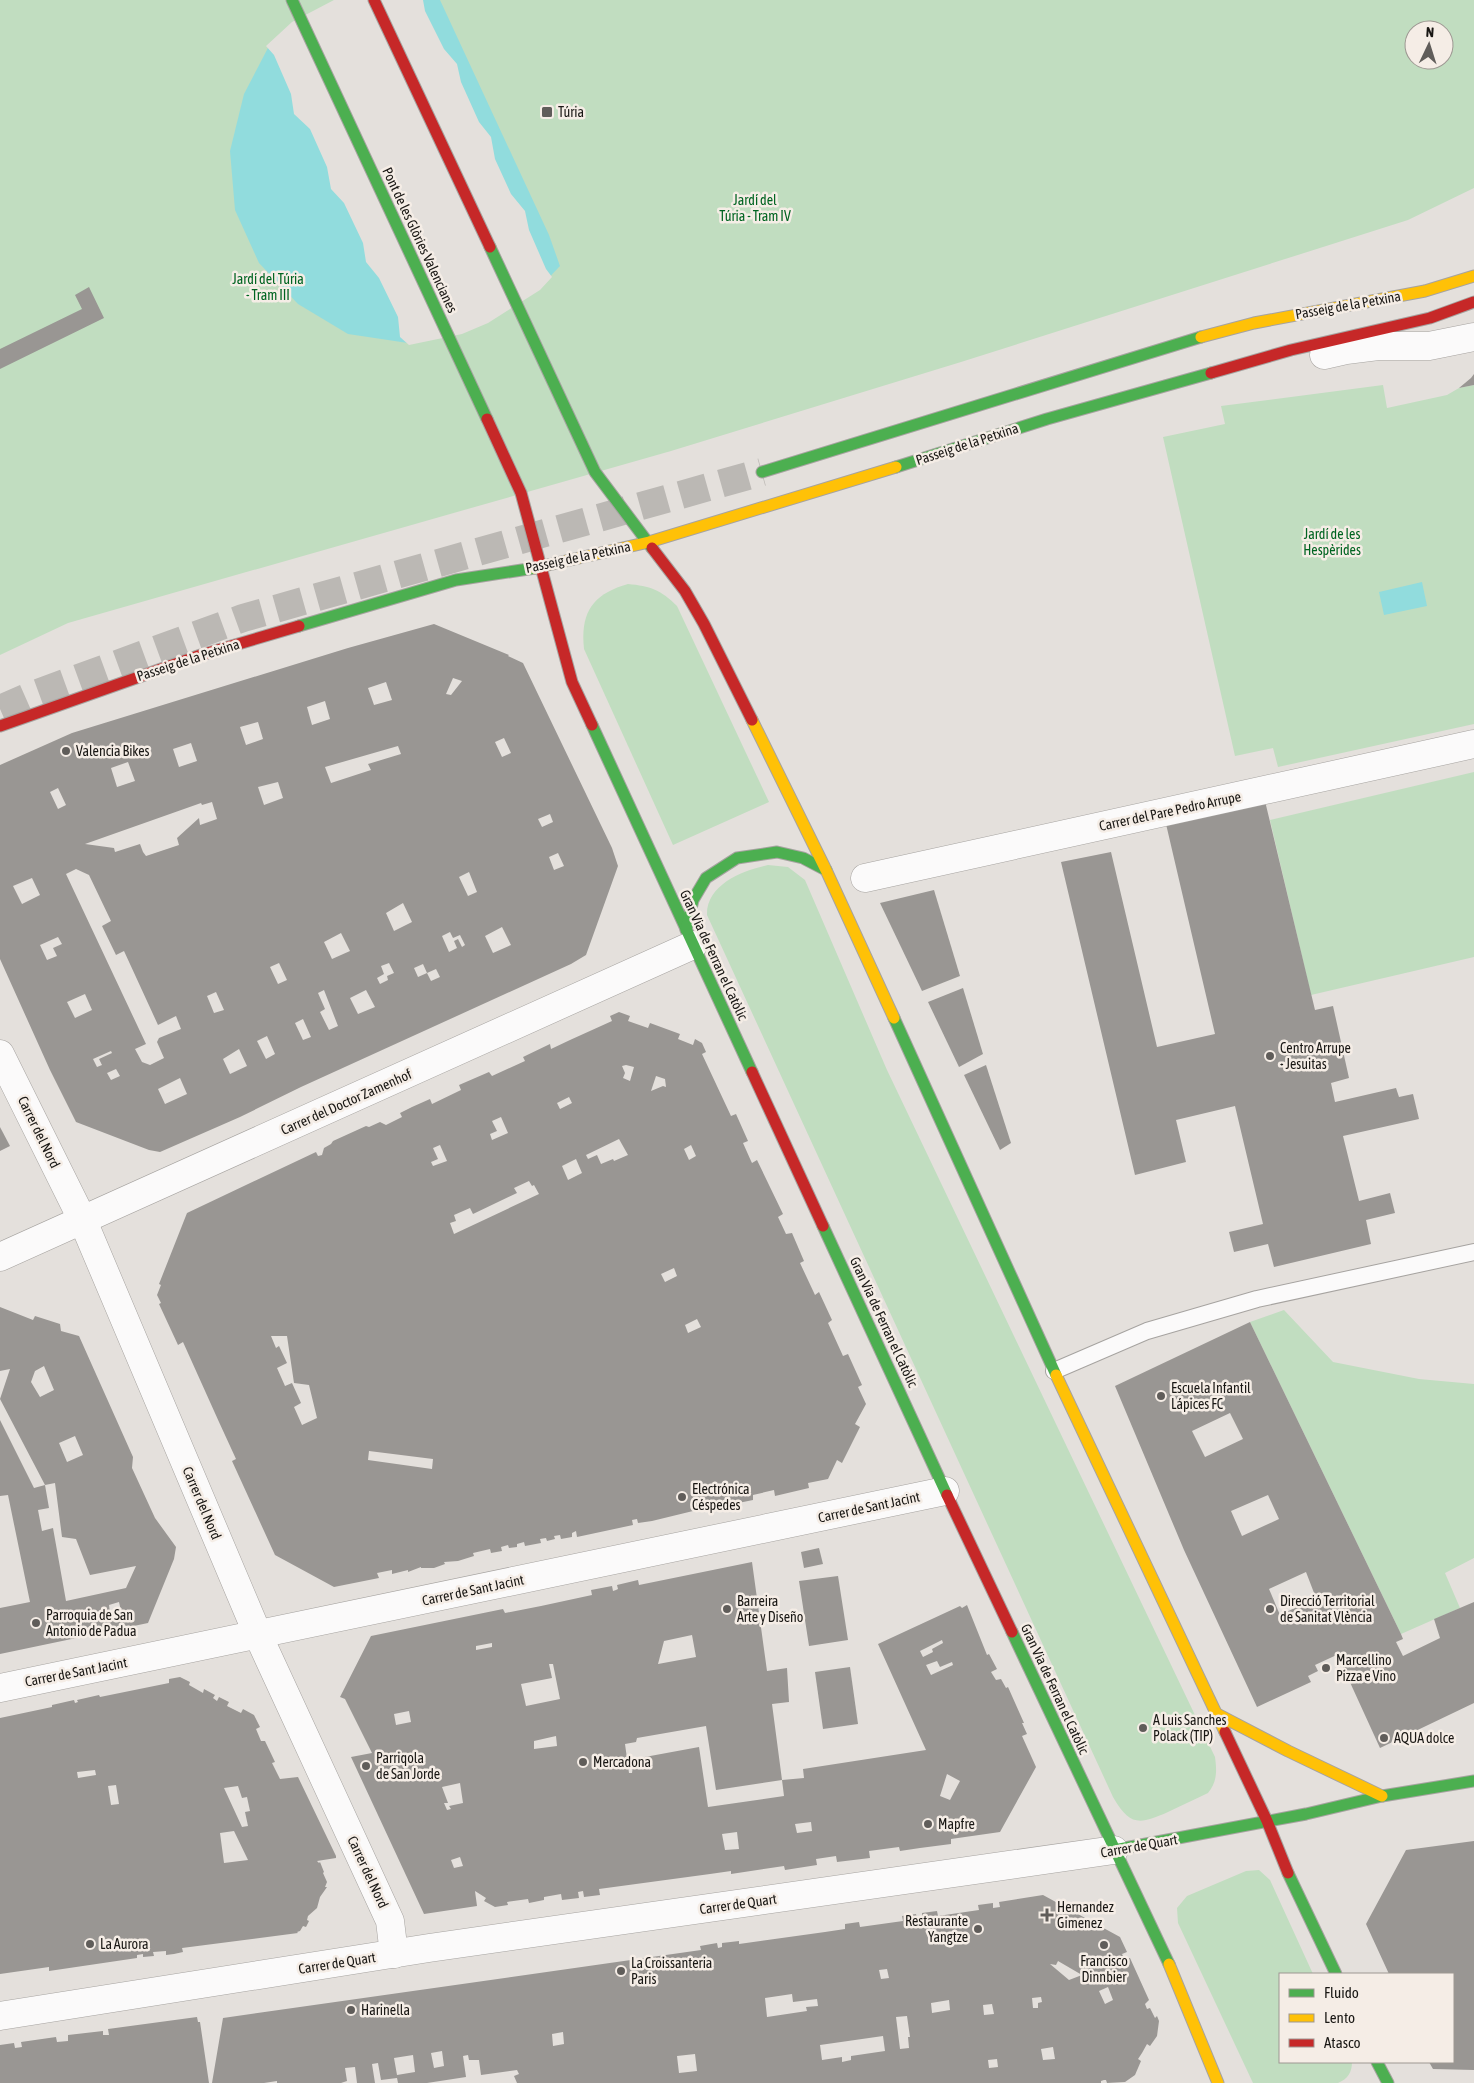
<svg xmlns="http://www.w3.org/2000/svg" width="1474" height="2083" viewBox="0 0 1474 2083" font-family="'Asap Condensed',sans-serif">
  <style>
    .green { fill: #c1ddc0; fill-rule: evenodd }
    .water { fill: #91dcdd }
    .pier { fill: #e4e0dc }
    .building { fill: #999693; fill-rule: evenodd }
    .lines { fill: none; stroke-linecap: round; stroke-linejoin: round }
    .primary-tunnel { stroke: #bbb8b4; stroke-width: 28; stroke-dasharray: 28 14; stroke-linecap: butt }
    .lane-casing { stroke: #a6a3a0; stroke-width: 18 }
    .street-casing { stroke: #a6a3a0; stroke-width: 29 }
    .fast-casing { stroke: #a6a3a0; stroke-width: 13 }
    .slow-casing { stroke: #a6a3a0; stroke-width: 13 }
    .jam-casing { stroke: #a6a3a0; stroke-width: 13 }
    .lane { stroke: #fbfafa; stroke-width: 16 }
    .street { stroke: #fbfafa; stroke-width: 28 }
    .fast { stroke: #4caf50; stroke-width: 11 }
    .slow { stroke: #ffc107; stroke-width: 11 }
    .jam { stroke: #c62828; stroke-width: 11 }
    .poi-dot { fill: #605d5a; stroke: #f5ede6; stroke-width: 2 }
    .labels { text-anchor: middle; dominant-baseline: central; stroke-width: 5; stroke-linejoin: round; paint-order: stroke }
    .poi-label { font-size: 14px; fill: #191714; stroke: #f5ede6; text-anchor: start }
    .park-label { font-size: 14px; fill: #006421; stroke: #f5ede6 }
    .street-label { font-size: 14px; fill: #191714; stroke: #f5ede6 }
  </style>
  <rect width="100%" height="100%" fill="#e4e0dc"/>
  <!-- green -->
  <g class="green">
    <path d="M0,0H1474V188L1408,220L961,362L671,451L68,623L0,655ZM1414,30H1444V60H1414Z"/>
    <polygon points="1383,385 1387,408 1447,395 1459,388 1474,385 1474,724 1278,767 1273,748 1235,756 1163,437 1225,424 1221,406"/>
    <path d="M628,584C650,586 661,590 677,606L769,802L673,845L584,649C580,612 593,594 628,584Z"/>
    <polygon points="1474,772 1474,957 1311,995 1270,820"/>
    <path d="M768,865L788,867L805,880L887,1070L1215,1757C1217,1772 1217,1782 1208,1793C1195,1799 1181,1806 1168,1812C1139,1825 1130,1826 1113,1797L707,915C706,884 744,870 768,865Z"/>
    <polygon points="1284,1310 1333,1362 1419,1379 1474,1384 1474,1558 1445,1573 1460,1608 1401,1634 1250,1322"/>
    <path d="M1259,1870L1270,1880L1313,1974H1280V2062H1352C1352,2072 1348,2079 1338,2083H1253L1178,1923L1177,1908L1187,1896L1246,1871Z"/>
  </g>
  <!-- water -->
  <g class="water">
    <polygon points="340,0 440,0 549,235 560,266 539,288 408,343 348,334 298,304 259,263 235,210 230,151 244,94 270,44"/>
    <polygon points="1422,582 1427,606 1384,615 1379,592"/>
  </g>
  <!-- pier -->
  <polygon class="pier" points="334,0 423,0 425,11 444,49 457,64 461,82 479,122 491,137 495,159 511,194 525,211 529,230 546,269 552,277 540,290 488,323 462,334 409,345 400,337 398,317 379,278 366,262 363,243 344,203 331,189 327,167 310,129 294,114 291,94 274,55 266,46 292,22"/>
  <!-- building -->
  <g class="building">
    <polygon points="89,287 104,318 0,369 0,349 82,309 75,295"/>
    <polygon points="1474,374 1474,385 1459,388 1471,378"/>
    <path d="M434,624L509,655L508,656L523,663L612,848L618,866L586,955L571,964L301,1087L240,1117L160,1152L149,1150L76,1122L50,1070L0,959V765L72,733L348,648ZM453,678L462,681L451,695L446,694ZM386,682L392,700L374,705L368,688ZM325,701L330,719L312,725L307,707ZM258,722L263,739L246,745L240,727ZM504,738L511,753L502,757L495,742ZM191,743L197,761L179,767L173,749ZM398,746L401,754L368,764L371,770L331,783L325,767ZM128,762L135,781L117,787L111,768ZM278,782L283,798L264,805L258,787ZM58,788L66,805L58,809L50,792ZM212,802L217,819L200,825L199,818L177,838L179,845L146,856L143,852L140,844L115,852L114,848L85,844L201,803L202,805ZM550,814L553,822L542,827L538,819ZM558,853L564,866L554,870L549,857ZM76,869L89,875L111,921L102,926L116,955L124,951L158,1025L176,1016L181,1029L159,1038L157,1042L164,1058L150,1065L142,1062L135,1049L146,1044L66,874ZM469,872L477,892L468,896L459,877ZM32,878L40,895L22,904L13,886ZM403,903L412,922L394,931L386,913ZM502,927L511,945L493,953L485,936ZM450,932L453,938L460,935L465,945L462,947L458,939L454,941L457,948L449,952L442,936ZM341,933L350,951L332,959L324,942ZM58,937L62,944L53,948L57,956L47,960L40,945ZM279,963L287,980L278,984L270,967ZM389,963L394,973L387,976L388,980L380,984L377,978L384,974L381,966ZM423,964L427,973L436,969L440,977L431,981L427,973L418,977L414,968ZM324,990L338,1026L329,1030L320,1012L325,1009L318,993ZM366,990L375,1007L358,1014L350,998ZM216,992L224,1010L214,1013L207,996ZM85,994L92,1010L75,1018L67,1002ZM303,1019L311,1037L303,1040L295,1023ZM267,1036L275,1054L266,1059L257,1041ZM239,1049L247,1066L230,1074L223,1059ZM111,1051L112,1053L99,1059L102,1065L97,1067L93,1059ZM116,1069L120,1076L111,1080L107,1073ZM180,1078L187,1094L165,1104L158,1089Z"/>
    <polygon points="1265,801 1315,1010 1333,1006 1349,1078 1331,1083 1335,1102 1396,1088 1399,1097 1413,1094 1419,1119 1343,1136 1359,1201 1390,1193 1395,1213 1366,1220 1371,1244 1274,1267 1268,1244 1234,1252 1229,1232 1263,1224 1235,1106 1176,1120 1186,1162 1135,1175 1061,862 1111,852 1157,1047 1215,1034 1166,824"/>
    <polygon points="934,890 960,976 922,991 880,903"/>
    <polygon points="963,988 983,1054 959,1067 928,1002"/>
    <path d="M619,1012L630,1016L628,1021L648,1028L650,1023L680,1034L678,1039L693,1045L695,1039L702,1043L706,1052L702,1054L731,1116L736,1114L748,1141L743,1143L751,1161L752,1163L757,1160L783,1214L778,1217L786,1234L792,1233L804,1261L800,1263L815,1295L819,1292L832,1320L828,1323L843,1356L848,1354L862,1385L858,1387L866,1404L855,1424L860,1427L842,1463L837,1460L828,1479L808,1483L809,1488L775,1496L774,1490L753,1495V1500L699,1511V1506L692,1508L693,1511L652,1521L638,1523L637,1519L632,1520L633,1525L577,1537L576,1531L572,1533V1537L561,1539L560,1535L554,1536L555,1539L547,1541L546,1538L540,1539L541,1543L525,1546L524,1542L517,1544V1547L509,1548L508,1545L501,1547L502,1551L491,1553L490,1549L473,1553L474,1556L458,1561L444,1562L445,1564L434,1568H421V1567L408,1572V1570L392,1574V1570L377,1573L379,1578L334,1587L275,1555L232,1461L236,1459L219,1422L183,1342L178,1345L159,1304L161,1303L157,1295L161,1285L159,1284L187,1213L316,1152L318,1156L322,1155L324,1148L331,1144L333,1141L366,1126L369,1127L380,1122L386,1125L402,1117L400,1113L412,1107L430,1099L432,1104L461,1090L459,1085L489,1072L492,1076L525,1061L523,1057L550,1044L551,1049L570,1040L612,1021L610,1016ZM626,1065L634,1067L630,1081L623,1078L625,1073L622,1066ZM656,1076L665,1079L666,1087L663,1086L651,1091ZM569,1097L572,1103L560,1109L557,1103ZM501,1117L508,1133L492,1140L490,1134L497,1131L492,1121ZM619,1139L628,1155L614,1161L613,1159L601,1164L597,1155L588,1159L586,1155ZM440,1145L447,1161L433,1166L431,1162L438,1159L433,1148ZM691,1145L696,1156L689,1160L684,1149ZM576,1159L582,1173L568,1180L562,1166ZM529,1181L532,1186L534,1185L539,1194L454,1234L450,1223L456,1221L454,1215L470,1208L473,1214L517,1193L514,1188ZM674,1268L677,1276L665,1282L661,1274ZM697,1319L701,1327L688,1333L685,1325ZM271,1336H287L294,1383L309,1385L317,1418L302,1425L294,1407L301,1403L292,1383L285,1386L277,1368L287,1363L279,1346L276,1348ZM369,1451L433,1459L432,1469L368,1460Z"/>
    <polygon points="986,1065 1011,1143 1000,1150 964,1075"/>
    <polygon points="0,1127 10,1146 0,1151"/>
    <path d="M0,1307L33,1320L35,1316L60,1324L61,1331L79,1336L133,1457L132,1468L155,1518L176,1547L174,1559L148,1623L0,1654V1608L30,1602L8,1495L0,1496V1420L34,1488L45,1485L0,1399L10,1369L0,1371ZM44,1366L54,1390L40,1397L31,1382L35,1371ZM75,1436L83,1455L67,1462L59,1443ZM55,1483L62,1537L76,1539L90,1575L136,1566L126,1588L66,1601L53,1528L42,1531L38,1510L49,1508L45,1485ZM119,1602L121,1611L110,1613L109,1605Z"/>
    <path d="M1250,1322L1401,1634L1403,1639L1396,1642L1403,1656L1440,1638L1434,1619L1474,1602V1703L1380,1748L1343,1667L1348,1664L1343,1652L1315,1665L1318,1671L1308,1676L1311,1682L1257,1707L1184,1550L1115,1386ZM1230,1413L1243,1439L1205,1457L1192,1431ZM1268,1495L1279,1519L1242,1536L1231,1511ZM1306,1572L1316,1598L1280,1615L1269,1589Z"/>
    <polygon points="819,1548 823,1564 804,1568 801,1552"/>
    <path d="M752,1562L767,1671L787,1668L789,1702L772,1704L782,1780L716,1790L706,1726L637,1738L636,1742L625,1744L629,1773H632L634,1759L699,1747L708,1807L784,1796L782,1780L804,1778L803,1769L926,1750L878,1644L960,1606L962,1608L967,1605L987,1655L989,1654L997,1669L991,1672L996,1680L1001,1679L1006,1688L1008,1687L1024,1723H1022L1027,1734L1022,1736L1036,1767L1000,1832L951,1839V1844L920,1848L900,1851L899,1847L869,1851L870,1858L837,1862L836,1856L816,1859L817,1865L785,1870L784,1866L731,1874V1871L710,1874L599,1889L600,1895L584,1897L583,1891L578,1892L579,1898L562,1900L561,1894L544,1897V1900L529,1903L528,1899L507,1902L508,1905L495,1907L484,1901L486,1898L475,1891L477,1906L424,1914L351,1757L372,1753L345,1699L340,1697L371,1636L503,1609L505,1613L541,1606L592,1595L591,1590L612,1586L613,1591L616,1590L618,1589L617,1585L638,1580L639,1585ZM692,1635L696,1657L658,1664L664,1641ZM942,1640L943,1643L932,1649L933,1652L923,1657L920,1651ZM492,1643V1647L476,1650V1646ZM937,1661L940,1667L952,1662L953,1665L931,1675L926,1665ZM549,1664H553L560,1699L526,1706L521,1684L552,1678ZM409,1711L411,1722L396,1725L394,1714ZM556,1736L557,1746L534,1749V1741ZM947,1774L960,1781L950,1800L940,1796ZM460,1783L463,1803L449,1806L451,1809L447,1810L444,1803H448L442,1787ZM811,1822L812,1831L797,1833L795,1824ZM737,1832L739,1849L725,1850L722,1834ZM460,1857L463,1866L454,1868L451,1860Z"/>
    <polygon points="838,1576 848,1640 809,1646 799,1581"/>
    <polygon points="850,1667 858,1724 823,1729 815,1672"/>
    <path d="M180,1677L190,1682L189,1685L203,1693L204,1689L215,1695L213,1698L217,1701L219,1697L229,1702L227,1706L241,1713L243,1709L254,1715L260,1727L256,1729L261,1741H265L275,1762L272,1763L280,1779L298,1777L336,1856V1858L317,1861L319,1863L320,1862L324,1872L323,1873L327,1882L325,1887H327L320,1897L317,1908L308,1916L307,1920L309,1921L306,1927L303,1926L300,1931L297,1932L298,1933L182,1948L183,1952L174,1954L166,1955V1951L153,1952L154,1956L143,1957V1954L137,1955V1958L49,1971V1967L0,1974V1718L52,1707V1705L74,1700L75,1703L78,1702L77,1700L99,1695L100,1697L169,1683V1679ZM95,1770L96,1775L78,1778L77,1772ZM116,1785L119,1804L111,1805L108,1786ZM238,1786L242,1798L247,1797L250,1811L245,1812L248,1826L242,1827L224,1788ZM234,1831L248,1860L224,1863L220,1833Z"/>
    <polygon points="1474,1841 1474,2070 1433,2069 1429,2062 1453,2062 1453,1974 1389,1974 1366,1924 1406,1850"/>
    <path d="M1043,1895L1120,1937L1127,1952L1122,1954L1124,1958H1130L1149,2000L1145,2004L1147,2009L1150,2008L1155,2018L1157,2016L1159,2021L1157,2036L1150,2046L1147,2044L1142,2053L1138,2059L1141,2061L1135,2075L1125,2082L1107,2083L1106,2080H1104L1101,2081V2083H517L514,2076L519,2074L517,2070L481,2075L479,2060H469L468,2055L463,2056L466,2077L427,2083H398L397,2078L381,2080L378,2063L372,2064L375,2083H357L355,2067L345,2068L347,2081L341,2083H277V2081L264,2083H212L223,2018L701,1950L700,1946L717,1943L718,1948L722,1947V1943L739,1941V1944L825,1932L845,1929V1924L859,1922L860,1927L903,1921L902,1916L916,1914L917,1919L922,1918V1913L937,1911L938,1916L979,1910L978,1905L993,1903V1908L1000,1907L999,1902ZM1058,1961L1082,1975L1069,1980L1050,1964L1056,1965ZM887,1969L889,1978L881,1979L879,1970ZM1108,1987L1113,2000L1105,2004L1099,1991ZM792,1994L793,2002L817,1999L818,2006L806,2007L807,2011L767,2017L765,1998ZM1041,1997L1042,2002L1038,2003V2008H1033L1032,1998ZM949,2000L950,2010L932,2013L931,2003ZM992,2004L994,2014L984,2015L983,2005ZM907,2016L910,2037H908L909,2048L900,2049L896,2017ZM563,2032L564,2044L553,2046L552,2034ZM883,2036L885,2051L851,2056V2060L842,2062V2057L822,2060L820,2045ZM1053,2047L1055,2059L1043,2060L1041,2049ZM442,2051L444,2066L434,2068L431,2053ZM695,2054L697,2071L679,2073L677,2056ZM413,2055L415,2072L397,2075L394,2058ZM997,2059L998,2067L989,2068L988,2060Z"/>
    <polygon points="197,2017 198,2022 200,2022 209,2083 0,2083 0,2045 14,2043 15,2048 22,2047 21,2042 56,2037 57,2042 68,2041 68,2035 103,2031 103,2035 109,2035 108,2029"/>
  </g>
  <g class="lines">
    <!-- primary-tunnel -->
    <polyline class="primary-tunnel" points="0,709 32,695 243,618 762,472"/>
    <defs>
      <polyline id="lane" points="1054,1371 1147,1331 1257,1299 1474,1252"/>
      <g id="street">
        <polyline points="1324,355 1346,350 1378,346 1429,346 1474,337"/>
        <polyline points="865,878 1474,744"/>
        <polyline points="0,1054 83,1221 258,1635 390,1921 394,1954"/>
        <polyline points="0,1257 693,945"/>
        <polyline points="0,1688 945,1491"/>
        <polyline points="0,2016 429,1948 1114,1850"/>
      </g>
      <g id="fast">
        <polyline points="292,0 487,419"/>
        <polyline points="490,247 595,472 652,548"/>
        <polyline points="896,467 1047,419 1211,373"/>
        <polyline points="762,472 1201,337"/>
        <polyline points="299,626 456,580 535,568"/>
        <polyline points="592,725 752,1072"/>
        <polyline points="686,930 693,900 706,878 737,858 777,852 803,858 826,870"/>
        <polyline points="894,1018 1056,1375"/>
        <polyline points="823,1226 947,1495"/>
        <polyline points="1012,1632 1169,1964"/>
        <polyline points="1114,1850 1306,1814 1382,1796 1474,1781"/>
        <polyline points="1288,1873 1336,1974"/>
        <polyline points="1377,2062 1388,2083"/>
      </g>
      <g id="slow">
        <polyline points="1201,337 1254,323 1425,291 1474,276"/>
        <polyline points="535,568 649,542 896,467"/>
        <polyline points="752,720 826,870 894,1018"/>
        <polyline points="1056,1375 1225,1732"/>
        <polyline points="1217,1714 1288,1751 1382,1796"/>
        <polyline points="1169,1964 1218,2083"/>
      </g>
      <g id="jam">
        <polyline points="374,0 490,247"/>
        <polyline points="1211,373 1291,350 1430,318 1474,302"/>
        <polyline points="487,419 521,493 572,682 592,725"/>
        <polyline points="652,548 685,591 704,624 752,720"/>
        <polyline points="0,726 201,655 299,626"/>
        <polyline points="752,1072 823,1226"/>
        <polyline points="947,1495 1012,1632"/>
        <polyline points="1225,1732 1267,1821 1288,1873"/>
      </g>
    </defs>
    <!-- lane casing -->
    <use href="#lane" class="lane-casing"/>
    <!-- street casing -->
    <use href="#street" class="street-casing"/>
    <!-- fast casing -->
    <use href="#fast" class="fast-casing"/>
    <!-- slow casing -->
    <use href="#slow" class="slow-casing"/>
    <!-- jam casing -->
    <use href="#jam" class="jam-casing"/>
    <!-- lane -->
    <use href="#lane" class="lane"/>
    <!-- street -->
    <use href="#street" class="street"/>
    <!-- fast -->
    <use href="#fast" class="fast"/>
    <!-- slow -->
    <use href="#slow" class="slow"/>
    <!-- jam -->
    <use href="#jam" class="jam"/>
  </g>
  <!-- markers -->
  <g class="poi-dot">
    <rect x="541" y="106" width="12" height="12" rx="2.5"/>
    <circle cx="66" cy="751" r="5"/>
    <circle cx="1270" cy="1056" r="5"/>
    <circle cx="1161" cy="1396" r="5"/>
    <circle cx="682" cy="1497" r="5"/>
    <circle cx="727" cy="1609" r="5"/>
    <circle cx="1270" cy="1609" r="5"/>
    <circle cx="36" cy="1623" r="5"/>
    <circle cx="1326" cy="1668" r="5"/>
    <circle cx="1143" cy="1728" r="5"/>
    <circle cx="1384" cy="1738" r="5"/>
    <circle cx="583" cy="1762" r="5"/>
    <circle cx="366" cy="1766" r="5"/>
    <circle cx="928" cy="1824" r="5"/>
    <path d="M1044.5 1907.5h5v5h5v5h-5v5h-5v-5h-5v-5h5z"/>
    <circle cx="978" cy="1929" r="5"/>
    <circle cx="90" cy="1944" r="5"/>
    <circle cx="1104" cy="1945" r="5"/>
    <circle cx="621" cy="1971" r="5"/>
    <circle cx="351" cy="2010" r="5"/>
  </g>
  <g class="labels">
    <!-- poi labels -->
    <g class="poi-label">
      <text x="558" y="112">Túria</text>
      <text x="76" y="751">Valencia Bikes</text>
      <text x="1280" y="1048">Centro Arrupe<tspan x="1280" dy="16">- Jesuitas</tspan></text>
      <text x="1171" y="1388">Escuela Infantil<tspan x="1171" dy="16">Lápices FC</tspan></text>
      <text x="692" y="1489">Electrónica<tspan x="692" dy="16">Céspedes</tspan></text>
      <text x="737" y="1601">Barreira<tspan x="737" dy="16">Arte y Diseño</tspan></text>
      <text x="1280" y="1601">Direcció Territorial<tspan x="1280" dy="16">de Sanitat Vlència</tspan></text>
      <text x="46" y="1615">Parroquia de San<tspan x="46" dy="16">Antonio de Padua</tspan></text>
      <text x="1336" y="1660">Marcellino<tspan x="1336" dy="16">Pizza e Vino</tspan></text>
      <text x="1153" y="1720">A Luis Sanches<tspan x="1153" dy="16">Polack (TIP)</tspan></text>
      <text x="1394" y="1738">AQUA dolce</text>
      <text x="376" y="1758">Parriqola<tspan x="376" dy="16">de San Jorde</tspan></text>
      <text x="593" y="1762">Mercadona</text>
      <text x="938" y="1824">Mapfre</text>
      <text x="1057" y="1907">Hernandez<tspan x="1057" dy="16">Gimenez</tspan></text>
      <text x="968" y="1921" text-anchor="end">Restaurante<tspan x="968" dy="16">Yangtze</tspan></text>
      <text x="100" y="1944">La Aurora</text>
      <text x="1104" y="1961" text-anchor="middle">Francisco<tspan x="1104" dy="16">Dinnbier</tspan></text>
      <text x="631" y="1963">La Croissanteria<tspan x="631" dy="16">Paris</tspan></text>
      <text x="361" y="2010">Harinella</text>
    </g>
    <!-- park labels -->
    <g class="park-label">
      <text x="755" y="200">Jardí del<tspan x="755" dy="16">Túria - Tram IV</tspan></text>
      <text x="268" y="279">Jardí del Túria<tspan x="268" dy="16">- Tram III</tspan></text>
      <text x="1332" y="534">Jardí de les<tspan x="1332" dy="16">Hespèrides</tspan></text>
    </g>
    <!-- street labels -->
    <g class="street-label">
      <text transform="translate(420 240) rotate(65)">Pont de les Glòries Valencianes</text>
      <text transform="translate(1348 305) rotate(-10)">Passeig de la Petxina</text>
      <text transform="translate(967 444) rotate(-18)">Passeig de la Petxina</text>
      <text transform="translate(578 557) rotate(-12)">Passeig de la Petxina</text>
      <text transform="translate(188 660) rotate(-18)">Passeig de la Petxina</text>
      <text transform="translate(1170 811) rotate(-12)">Carrer del Pare Pedro Arrupe</text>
      <text transform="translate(714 955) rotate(65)">Gran Via de Ferran el Catòlic</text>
      <text transform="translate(346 1102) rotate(-24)">Carrer del Doctor Zamenhof</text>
      <text transform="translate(39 1132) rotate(64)">Carrer del Nord</text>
      <text transform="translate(884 1322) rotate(65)">Gran Via de Ferran el Catòlic</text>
      <text transform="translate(202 1503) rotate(67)">Carrer del Nord</text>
      <text transform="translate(869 1507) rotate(-12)">Carrer de Sant Jacint</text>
      <text transform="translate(473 1590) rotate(-12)">Carrer de Sant Jacint</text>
      <text transform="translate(76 1672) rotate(-11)">Carrer de Sant Jacint</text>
      <text transform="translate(1055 1689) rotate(65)">Gran Via de Ferran el Catòlic</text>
      <text transform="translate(1139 1846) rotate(-10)">Carrer de Quart</text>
      <text transform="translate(368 1872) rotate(65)">Carrer del Nord</text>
      <text transform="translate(738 1904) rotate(-8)">Carrer de Quart</text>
      <text transform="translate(337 1963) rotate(-9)">Carrer de Quart</text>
    </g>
  </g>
  <!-- legend -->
  <rect x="1279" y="1973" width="175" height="90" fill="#f5ede6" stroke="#9d9792"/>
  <rect x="1289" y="1989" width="25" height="8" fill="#4caf50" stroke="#9d9792"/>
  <text x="1324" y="1998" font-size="15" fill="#191714">Fluido</text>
  <rect x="1289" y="2014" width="25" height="8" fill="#ffc107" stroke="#9d9792"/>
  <text x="1324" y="2023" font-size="15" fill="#191714">Lento</text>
  <rect x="1289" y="2039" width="25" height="8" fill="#c62828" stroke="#9d9792"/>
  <text x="1324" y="2048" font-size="15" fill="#191714">Atasco</text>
  <!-- north arrow -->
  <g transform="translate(1429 45) rotate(4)"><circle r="24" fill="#f5ede6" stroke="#9d9792"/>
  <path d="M0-4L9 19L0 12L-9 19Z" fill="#605d5a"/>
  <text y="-8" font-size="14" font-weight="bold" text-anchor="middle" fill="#191714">N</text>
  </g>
</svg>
